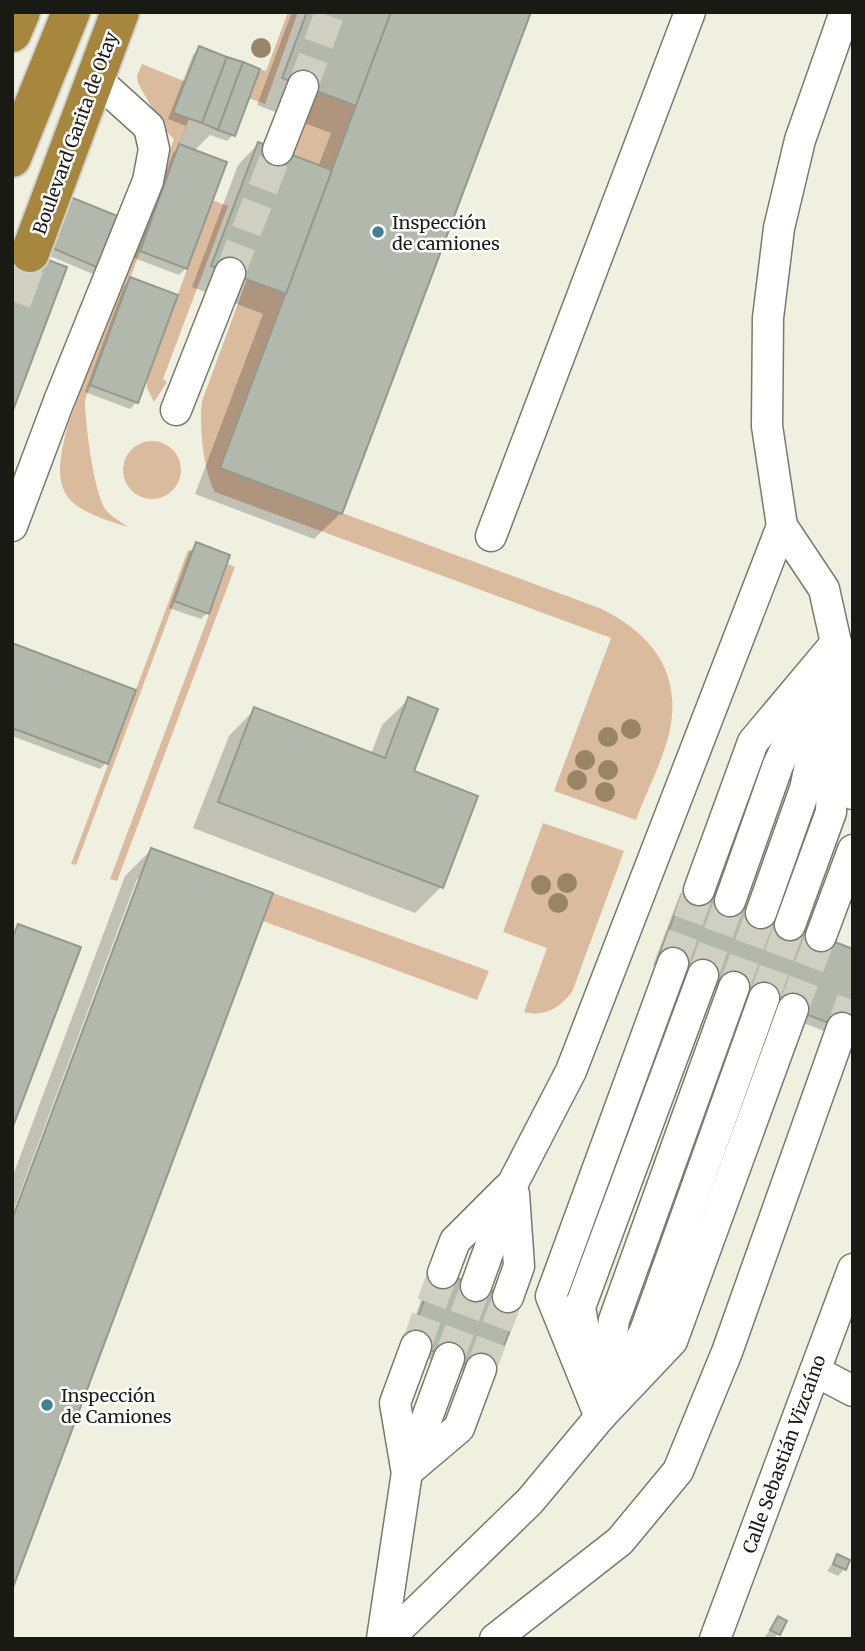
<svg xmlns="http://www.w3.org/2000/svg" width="865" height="1651" viewBox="0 0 865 1651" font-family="Merriweather,serif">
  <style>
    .green { fill: #dbbb9e }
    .shadow { fill: #0003 }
    .building { fill: #b2b9ac; stroke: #939a8d; stroke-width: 2 }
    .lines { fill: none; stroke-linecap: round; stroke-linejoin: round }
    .minor-tunnel { stroke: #d0d0c2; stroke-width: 30; stroke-dasharray: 30 15; stroke-linecap: butt }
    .highway-tunnel { stroke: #d0d0c2; stroke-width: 38; stroke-dasharray: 38 19; stroke-linecap: butt }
    .minor-casing { stroke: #797a6c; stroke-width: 33 }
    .highway-casing { stroke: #d1d1d0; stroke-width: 42 }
    .minor { stroke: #fff; stroke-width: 30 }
    .highway { stroke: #a7873d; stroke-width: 38 }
    .tree { fill: #998566 }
    .poi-dot { fill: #408194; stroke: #fff; stroke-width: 2.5 }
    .labels { text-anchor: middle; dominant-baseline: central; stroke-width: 5; stroke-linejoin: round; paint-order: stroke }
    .street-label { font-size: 18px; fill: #1a1a15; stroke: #fff }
    .poi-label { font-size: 18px; fill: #1a1a15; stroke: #fff; text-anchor: start }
  </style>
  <rect width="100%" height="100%" fill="#f0f0e1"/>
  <!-- green -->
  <g class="green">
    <polygon points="288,12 298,12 265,104 249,98 260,69 266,71"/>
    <path d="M142,64L186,82L174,112L189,119L85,400C85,422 94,494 106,510C112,517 121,522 128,527C62,507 49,494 68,425L174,139L163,128L138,83L137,76Z"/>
    <polygon points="315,91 356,106 332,170 291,155"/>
    <polygon points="212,200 228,206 163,379 167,382 154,402 147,388 147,380"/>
    <path d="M247,279L286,294L220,468L602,609C653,635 683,674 669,734C662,763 646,792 636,820L554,791L611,638L215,492C203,469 199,427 202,401Z"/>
    <circle cx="152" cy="470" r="29"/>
    <polygon points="188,550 193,552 76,865 71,864"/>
    <polygon points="228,564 235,567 117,881 110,879"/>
    <path d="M543,823L624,851L572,992C559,1009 544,1017 524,1012L547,948L503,932Z"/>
    <polygon points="273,893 489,971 477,1000 263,921"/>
  </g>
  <!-- shadow -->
  <g class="shadow">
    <polygon points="292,12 529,12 341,513 314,539 195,494 263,314 192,287 238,165 258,144 318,167 331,133 257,105"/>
    <polygon points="200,48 233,135 227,141 210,135 193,152 186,268 179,275 134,258 173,153 178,148 186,126 168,119 193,55"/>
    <polygon points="61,205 100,268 93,274 45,254"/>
    <polygon points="131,279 137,402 130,409 85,392 124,286"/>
    <polygon points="196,545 207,613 201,619 169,608 190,551"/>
    <polygon points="12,644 106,763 100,769 12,736"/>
    <polygon points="409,699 412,772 441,887 415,913 193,828 229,736 255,709 371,754 382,725"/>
    <polygon points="151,850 141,879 137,879 12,1214 12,1178 125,876"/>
    <polygon points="687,887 850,1041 653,965 680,894"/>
    <polygon points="436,1272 485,1380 403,1349 429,1279"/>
    <polygon points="838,1556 844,1569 838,1576 827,1571"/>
    <polygon points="778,1618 778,1634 773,1639 765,1637"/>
  </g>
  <!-- building -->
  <g class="building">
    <polygon points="307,12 391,12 356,106 282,78"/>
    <polygon points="391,12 531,12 342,514 220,468"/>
    <polygon points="199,46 227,57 202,123 173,113"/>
    <polygon points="227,57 243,62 218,130 202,123"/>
    <polygon points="243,62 260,69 235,136 218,130"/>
    <polygon points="258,142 332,170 286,294 211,266"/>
    <polygon points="179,144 227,162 187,269 140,251"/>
    <polygon points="68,196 120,217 101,269 50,247"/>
    <polygon points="19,249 67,267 12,413 12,266"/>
    <polygon points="130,277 178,295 138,403 90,385"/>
    <polygon points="196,542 230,555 209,614 174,601"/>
    <polygon points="12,643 136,690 108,764 12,728"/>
    <polygon points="408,697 438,709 414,771 478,796 443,888 218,802 254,707 385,758"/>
    <polygon points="151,848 273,893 12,1590 12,1219"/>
    <polygon points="686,885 853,949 853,1032 658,958"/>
    <polygon points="18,924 81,947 12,1129 12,939"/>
    <polygon points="435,1270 521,1302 493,1374 409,1342"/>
    <polygon points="837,1554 850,1560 846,1570 833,1564"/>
    <polygon points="778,1616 787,1621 780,1635 770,1630"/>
  </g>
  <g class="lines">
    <!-- minor-tunnel -->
    <g class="minor-tunnel">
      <polyline points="303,86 330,12"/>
      <polyline points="230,273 278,150"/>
      <polyline points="673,963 699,890"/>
      <polyline points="703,975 730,901"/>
      <polyline points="734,987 761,913"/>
      <polyline points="764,998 790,925"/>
      <polyline points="793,1009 821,936"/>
      <polyline points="842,1028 853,996"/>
      <polyline points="416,1346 443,1273"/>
      <polyline points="449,1358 476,1286"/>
      <polyline points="481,1369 508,1297"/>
    </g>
    <!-- highway-tunnel -->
    <polyline class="highway-tunnel" points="12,301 30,253"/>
    <defs>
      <g id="minor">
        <polyline points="845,12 800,140 779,228 768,318 767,426 782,526 824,589 836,643 853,794"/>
        <polyline points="278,150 303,86"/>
        <polyline points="176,410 230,273"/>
        <polyline points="12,526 59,401 148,181 154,149 149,127 95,78"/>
        <polyline points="491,536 690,12"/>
        <polyline points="699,890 753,742 836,643"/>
        <polyline points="730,901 778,765 815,687"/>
        <polyline points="761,913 805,789 830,671"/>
        <polyline points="790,925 831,812 833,748"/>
        <polyline points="821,936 853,850"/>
        <polyline points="443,1273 455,1241 508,1188"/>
        <polyline points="476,1286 513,1183 571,1071 782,526"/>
        <polyline points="508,1297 519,1266 514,1194"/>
        <polyline points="589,1358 580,1307 703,975"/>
        <polyline points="815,1371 853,1391"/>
        <polyline points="616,1386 645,1331 764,998"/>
        <polyline points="600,1417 551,1296 673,963"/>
        <polyline points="600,1417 614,1320 734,987"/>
        <polyline points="406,1468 395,1403 416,1346"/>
        <polyline points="407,1472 459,1428 481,1369"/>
        <polyline points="382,1639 407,1472 449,1358"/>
        <polyline points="388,1639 530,1501 600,1417 672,1341 793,1009"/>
        <polyline points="495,1639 620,1541 678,1471 727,1352 842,1028"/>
        <polyline points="715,1639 853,1269"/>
      </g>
      <g id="highway">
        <polyline points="12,33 21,12"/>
        <polyline points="12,158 71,12"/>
        <polyline points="30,253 120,12"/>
      </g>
    </defs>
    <!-- minor casing -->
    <use href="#minor" class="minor-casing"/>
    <!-- highway casing -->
    <use href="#highway" class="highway-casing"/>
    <!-- minor -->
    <use href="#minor" class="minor"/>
    <!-- highway -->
    <use href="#highway" class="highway"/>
  </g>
  <!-- trees -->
  <g class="tree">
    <circle cx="261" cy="48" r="10"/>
    <circle cx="631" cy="729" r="10"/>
    <circle cx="608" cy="737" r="10"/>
    <circle cx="585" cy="760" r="10"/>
    <circle cx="608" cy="770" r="10"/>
    <circle cx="577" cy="780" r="10"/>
    <circle cx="605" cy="792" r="10"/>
    <circle cx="567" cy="883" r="10"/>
    <circle cx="541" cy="885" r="10"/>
    <circle cx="558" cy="903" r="10"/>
  </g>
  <!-- markers -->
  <g class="poi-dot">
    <circle cx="378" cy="232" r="7"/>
    <circle cx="47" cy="1405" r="7"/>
  </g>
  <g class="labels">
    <!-- street labels -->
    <g class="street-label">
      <text transform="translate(75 133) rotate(-70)">Boulevard Garita de Otay</text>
      <text transform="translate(784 1454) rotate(-70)">Calle Sebastián Vizcaíno</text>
    </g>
    <!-- poi labels -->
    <g class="poi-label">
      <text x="392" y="222">Inspección<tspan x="392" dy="21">de camiones</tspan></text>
      <text x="61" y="1395">Inspección<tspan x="61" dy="21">de Camiones</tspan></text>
    </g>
  </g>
  <!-- border -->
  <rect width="865" height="1651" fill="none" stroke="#1a1a15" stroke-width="28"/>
</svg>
